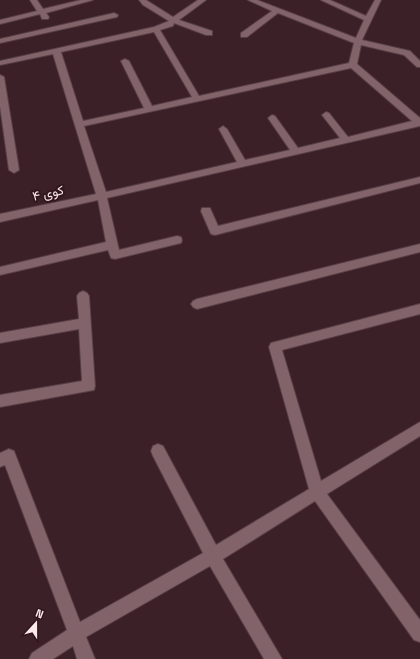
<svg xmlns="http://www.w3.org/2000/svg" width="420" height="659" viewBox="0 0 420 659" font-family="'Space Grotesk',Vazirmatn,sans-serif">
  <style>
    .lines { fill: none; stroke-linecap: round; stroke-linejoin: round }
    .minor-casing { stroke: #563f45; stroke-width: 2 }
    .minor { fill: #83636a; fill-rule: evenodd }
    .labels { text-anchor: middle; dominant-baseline: central; stroke-width: 4; stroke-linejoin: round; paint-order: stroke }
    .street-label { font-size: 13px; fill: #fce9ec; stroke: #31171d }
  </style>
  <rect width="100%" height="100%" fill="#3c2027"/>
  <g class="lines">
    <defs>
      <g id="minor">
        <polygon points="30,0 37,0 43,9 81,0 93,0 46,13 49,17 48,19 42,19 40,14 0,24 0,20 37,11"/>
        <path d="M139,0H146L173,17L198,0H206L179,20L212,31V35H206L174,23L173,26L160,30L199,96L349,63L354,43L278,13L247,37H241V33L272,11L248,0H257L356,38L364,20L321,0H330L366,16L375,0H381L362,40L410,51L420,61V67H417L404,55L361,45L357,64L420,118V126L107,198L119,250L177,236L181,237L182,240L181,243L115,259L111,258L108,250L0,275V267L106,242L98,200L0,222V214L96,194L53,54L0,65V61L154,27L169,21L143,5ZM154,32L192,97L152,106L129,61L125,59L121,61L144,108L83,121L61,52ZM351,68L412,121L348,137L329,113L326,112L322,115L340,138L298,148L275,116L272,115L268,118L290,150L245,160L227,129L223,126L219,129L237,162L106,192L84,126Z"/>
        <polygon points="114,13 118,15 117,17 0,43 0,39"/>
        <polygon points="0,75 4,77 19,170 14,173 9,170 0,106"/>
        <polygon points="420,177 420,183 215,235 211,234 201,211 202,208 210,208 218,226"/>
        <polygon points="420,244 420,252 197,309 193,307 191,304 193,301 197,299"/>
        <polygon points="83,291 87,293 89,296 95,386 94,390 0,407 0,395 82,381 79,329 0,343 0,333 79,319 77,296 79,293"/>
        <polygon points="420,304 420,314 282,350 321,481 420,422 420,436 327,494 420,620 420,642 414,640 315,501 223,559 282,659 264,659 210,566 86,637 95,659 77,659 73,646 53,659 29,659 32,653 67,630 5,465 0,467 0,453 9,449 14,451 80,622 203,553 153,456 151,451 153,446 158,444 163,446 216,545 309,489 269,347 271,343"/>
      </g>
    </defs>
    <!-- minor casing -->
    <use href="#minor" class="minor-casing"/>
    <!-- minor -->
    <use href="#minor" class="minor"/>
  </g>
  <g class="labels">
    <!-- street labels -->
    <g class="street-label">
      <text transform="translate(48 193) rotate(-12)">کوی ۴</text>
    </g>
  </g>
  <!-- north arrow -->
  <g transform="translate(36 623) rotate(21)" stroke="#31171d" stroke-width="3" paint-order="stroke">
  <path d="M0-3L7 15L0 10L-7 15Z" fill="#fce9ec"/>
  <text y="-6" font-size="11" font-weight="bold" text-anchor="middle" fill="#fce9ec">N</text>
  </g>
</svg>
